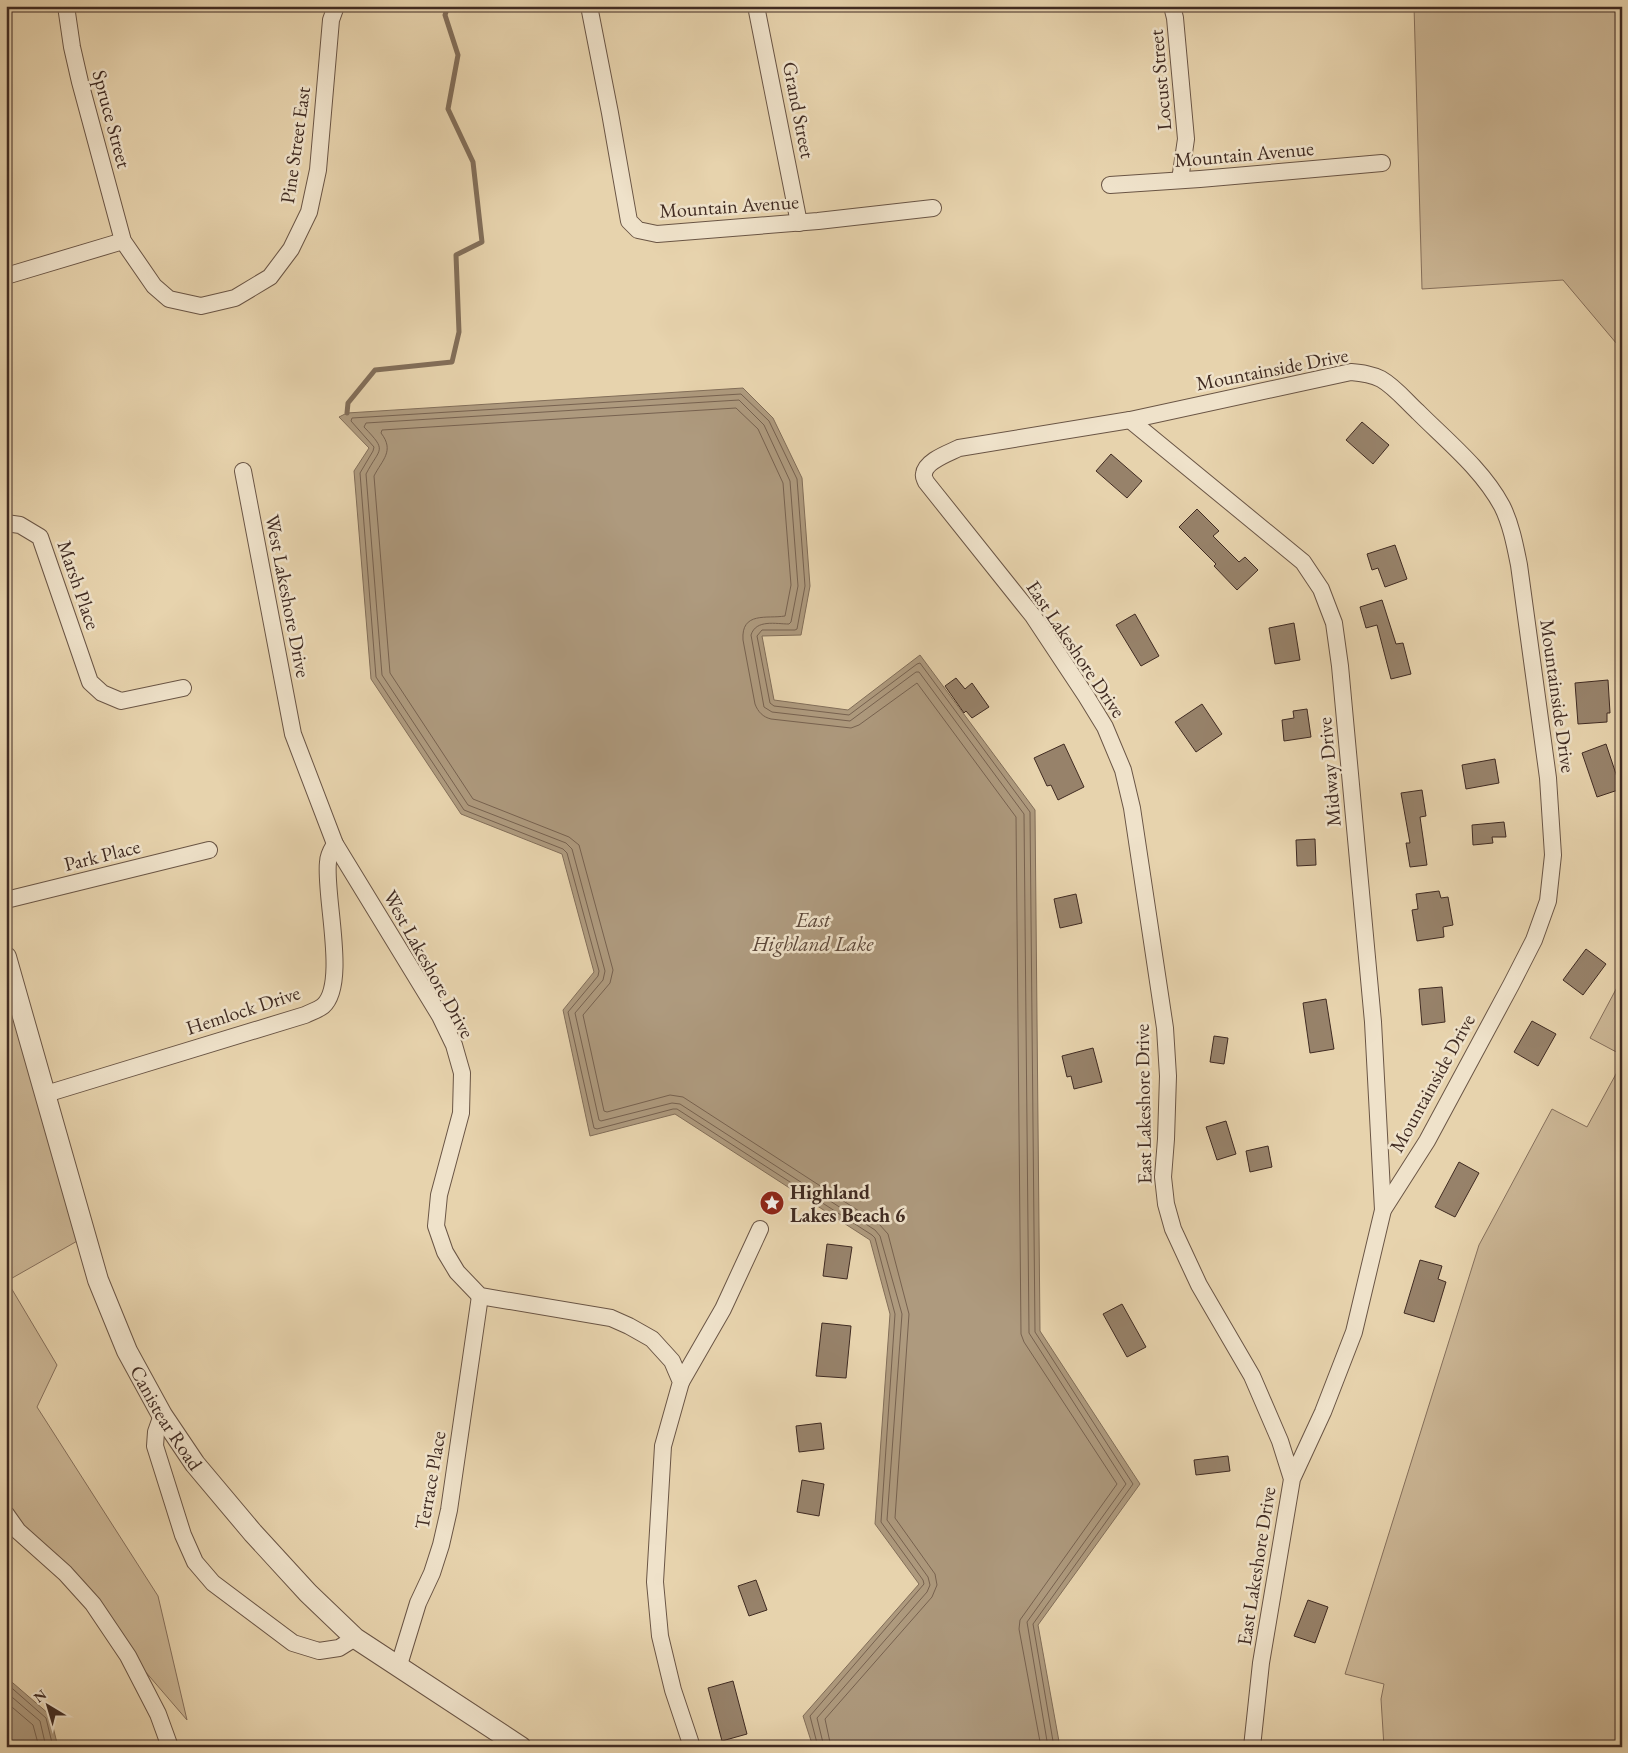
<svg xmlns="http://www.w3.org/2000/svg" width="1628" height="1753" viewBox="0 0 1628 1753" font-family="'EB Garamond',serif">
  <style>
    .green { fill: #cbb695; stroke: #86705c }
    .water { fill: #ae9a7e; stroke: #826e59 }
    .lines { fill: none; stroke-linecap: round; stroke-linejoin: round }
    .shore { stroke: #776250; stroke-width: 1 }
    .stream { stroke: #826e59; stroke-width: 5 }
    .building { fill: #97826a; stroke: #402b22 }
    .minor-casing { stroke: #6a5545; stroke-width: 18 }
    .tertiary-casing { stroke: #6a5545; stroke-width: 22 }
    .minor { stroke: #efe2ca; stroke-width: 16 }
    .tertiary { stroke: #efe2ca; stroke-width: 20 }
    .labels { text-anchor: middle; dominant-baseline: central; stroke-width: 5; stroke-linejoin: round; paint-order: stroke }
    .street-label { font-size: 20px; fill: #402b22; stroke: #efe2ca }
    .poi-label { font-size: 20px; font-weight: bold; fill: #402b22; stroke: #efe2ca; text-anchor: start }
    .water-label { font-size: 21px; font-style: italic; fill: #5c4739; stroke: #efe2ca }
  </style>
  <rect width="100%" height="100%" fill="#e7d3ad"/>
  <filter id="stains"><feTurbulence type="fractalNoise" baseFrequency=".004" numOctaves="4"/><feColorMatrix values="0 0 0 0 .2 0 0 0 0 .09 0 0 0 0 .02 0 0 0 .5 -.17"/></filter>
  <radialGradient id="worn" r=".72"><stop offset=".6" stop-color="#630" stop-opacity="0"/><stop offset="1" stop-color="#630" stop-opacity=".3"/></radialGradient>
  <!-- green -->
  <g class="green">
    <polygon points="1414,6 1622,6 1622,350 1563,280 1422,289"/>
    <polygon points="1622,978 1622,1055 1590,1038"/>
    <polygon points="19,1005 79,1240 7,1281 57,1365 37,1407 158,1596 187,1720 20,1526 6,1496 6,1009"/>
    <polygon points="1622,1063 1622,1747 1384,1747 1381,1699 1384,1684 1345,1674 1479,1245 1552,1109 1587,1127"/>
  </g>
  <!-- water -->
  <g class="water">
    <polygon points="743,388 773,418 802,478 810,586 801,635 762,636 774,700 848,710 920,655 1035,810 1040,1331 1140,1484 1038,1625 1060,1747 813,1747 803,1716 919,1584 875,1524 890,1314 870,1240 675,1114 590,1136 563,1010 594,972 562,854 461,814 371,679 354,471 369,448 339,417 347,413"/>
    <polygon points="6,1677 50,1715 58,1747 6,1747"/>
  </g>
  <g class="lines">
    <!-- shore -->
    <g class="shore">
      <polyline points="6,1683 46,1718 53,1747"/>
      <polyline points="6,1692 40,1721 46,1747"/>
      <polyline points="6,1702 33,1725 39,1747"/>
      <polyline points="818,1747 810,1716 924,1584 923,1580 881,1522 895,1314 875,1238 872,1235 677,1109 673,1109 597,1129 594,1128 568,1012 598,976 599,971 567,853 563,849 464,810 376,677 360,473 373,451 374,447 351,421 352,418 741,394 769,421 797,479 805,586 797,629 795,630 762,630 757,636 770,703 774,706 849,715 917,664 920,663 1030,812 1035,1332 1133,1484 1033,1624 1054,1747"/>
      <path d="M824,1747L817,1718L927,1592L930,1585L928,1577L887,1520L902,1314L880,1236L875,1230L680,1104L672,1103L601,1121L599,1120L575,1013L603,980L605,971L572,849L566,843L468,805L382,675L366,474C380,447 388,452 364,427L366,423L739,400L764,425L790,481L798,586L791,622L789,624C776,624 756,619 751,635L764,707L772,712L850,721L916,672H919L1024,814L1029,1333L1126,1484L1027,1622L1048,1747"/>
      <path d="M831,1747L825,1719L932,1597L937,1585L935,1574L895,1518L909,1314L888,1234L879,1224L683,1097L670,1095L607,1112L604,1111L583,1015L610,983L613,970L579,845L569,837L473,799L390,673L374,476C382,460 395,451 381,433L382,430L736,408L758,429L783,483L791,585L785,616C767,619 741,611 743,640L755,704C758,712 763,717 771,719L851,728L859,725L917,683L1016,817L1021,1334L1024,1342L1117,1484L1020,1620L1019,1629L1041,1747"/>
    </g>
    <!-- stream -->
    <polyline class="stream" points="347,413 348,403 375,370 452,362 459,332 456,255 482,242 473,162 448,109 458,55 445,15 448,6"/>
  </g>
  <!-- building -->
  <g class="building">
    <polygon points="1362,422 1389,445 1373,464 1346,440"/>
    <polygon points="1111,454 1142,481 1127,498 1096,471"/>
    <polygon points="1197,509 1219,531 1213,536 1239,562 1245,557 1258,570 1237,590 1214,566 1216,564 1179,527"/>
    <polygon points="1395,545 1407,579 1385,587 1378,568 1372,570 1367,554"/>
    <polygon points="1382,600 1396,644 1403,643 1411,674 1391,679 1377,625 1366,628 1360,607"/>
    <polygon points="1135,614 1159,656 1141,666 1116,625"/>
    <polygon points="1294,623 1300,660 1275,664 1269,628"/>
    <polygon points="956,678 965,689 972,683 989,707 972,718 966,711 964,713 945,686"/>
    <polygon points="1608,680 1610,713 1607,713 1607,722 1578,724 1575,683"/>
    <polygon points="1202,704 1222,734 1196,752 1175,722"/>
    <polygon points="1307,709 1311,737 1284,741 1282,720 1294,718 1293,711"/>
    <polygon points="1064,744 1084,787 1058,800 1051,785 1047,786 1034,758"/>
    <polygon points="1606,744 1621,789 1597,797 1582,753"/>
    <polygon points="1495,759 1499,783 1466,789 1462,765"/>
    <polygon points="1422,790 1426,816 1420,817 1427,865 1410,867 1406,843 1410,843 1401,793"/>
    <polygon points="1504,822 1506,837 1492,837 1493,843 1473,845 1472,825"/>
    <polygon points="1315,839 1316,865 1297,866 1296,840"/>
    <polygon points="1439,891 1441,898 1448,897 1453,925 1443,927 1444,937 1417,941 1412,910 1418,909 1416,894"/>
    <polygon points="1076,894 1082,923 1060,928 1054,899"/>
    <polygon points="1586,949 1606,964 1583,995 1563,980"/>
    <polygon points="1442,987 1445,1022 1422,1025 1419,989"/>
    <polygon points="1326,999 1334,1049 1310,1053 1303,1003"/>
    <polygon points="1532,1021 1556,1034 1538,1066 1514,1052"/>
    <polygon points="1214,1036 1228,1038 1224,1064 1210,1062"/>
    <polygon points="1093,1048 1102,1082 1074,1089 1071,1076 1067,1077 1062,1056"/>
    <polygon points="1226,1121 1236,1154 1217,1160 1206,1127"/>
    <polygon points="1268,1146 1272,1167 1250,1172 1246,1151"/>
    <polygon points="1459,1162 1479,1173 1455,1217 1435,1207"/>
    <polygon points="827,1244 852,1247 847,1279 823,1276"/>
    <polygon points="1420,1260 1442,1266 1438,1279 1446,1282 1434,1322 1404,1313"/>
    <polygon points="1122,1304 1146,1347 1127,1357 1103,1314"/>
    <polygon points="822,1323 851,1326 846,1378 816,1376"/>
    <polygon points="821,1423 824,1449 799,1452 796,1426"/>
    <polygon points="1228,1456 1230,1471 1196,1475 1194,1460"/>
    <polygon points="802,1480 824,1484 819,1516 797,1512"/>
    <polygon points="756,1580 767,1610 749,1616 738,1586"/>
    <polygon points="1308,1600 1328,1607 1315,1643 1294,1636"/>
    <polygon points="733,1681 747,1734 722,1741 708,1688"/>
  </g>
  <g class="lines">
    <defs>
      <g id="minor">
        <polyline points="66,6 72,47 80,82 123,241 154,286 169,299 201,306 235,298 270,277 291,249 309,212 318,170 331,20 336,6"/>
        <polyline points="589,6 610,113 629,221 638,230 657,234 818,221 933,208"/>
        <polyline points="756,6 799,223"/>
        <polyline points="1172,6 1175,18 1186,139 1180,180"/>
        <polyline points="1110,185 1200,179 1382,163"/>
        <polyline points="6,276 123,241"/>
        <polyline points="1130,420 1303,562 1321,589 1334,623 1340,666 1373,1022 1383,1210"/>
        <polyline points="243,471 293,734 335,844 440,1016 454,1045 462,1073 461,1113 439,1195 436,1226 445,1252 457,1272 480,1296 611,1318 629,1326 652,1339 672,1361 681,1382 663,1446 655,1582 660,1636 673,1690 692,1747"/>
        <polyline points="6,523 20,525 40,537 90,682 102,693 121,701 183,688"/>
        <polyline points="6,900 209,850"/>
        <path d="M46,1094L305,1015C311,1012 318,1010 323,1006C348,984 324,895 328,862C328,855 332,849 335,844"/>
        <polyline points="681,1382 723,1309 760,1229"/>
        <polyline points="162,1415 156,1432 155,1446 183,1535 195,1562 213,1583 293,1643 319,1651 339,1648 355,1638"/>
        <polyline points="6,1514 18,1531 65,1573 93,1604 128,1656 158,1714 170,1747"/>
        <polyline points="399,1665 418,1603 432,1573 441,1545 449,1510 480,1296"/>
        <path d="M1252,1747L1261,1663L1292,1479L1280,1441L1252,1376L1199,1285L1173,1229L1166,1204L1163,1177L1166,1139L1168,1076L1165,1028L1132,808L1123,770L1105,727L1086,696L1033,616L926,482C925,479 923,477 924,474C925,461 949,453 959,448L1130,420L1351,372C1362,373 1371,374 1381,379C1395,387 1406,401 1418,412C1447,441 1482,469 1502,506C1511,524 1515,545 1519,565L1548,778L1553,855L1548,901L1534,940L1511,985L1427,1141L1383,1210L1354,1332L1323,1412L1292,1479"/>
      </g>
      <g id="tertiary">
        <path id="s1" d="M6,957L98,1280L127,1351L162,1415L195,1464L253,1533L308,1593L355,1638L521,1747"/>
      </g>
    </defs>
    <!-- minor casing -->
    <use href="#minor" class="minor-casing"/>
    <!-- tertiary casing -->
    <use href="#tertiary" class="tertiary-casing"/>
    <!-- minor -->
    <use href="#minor" class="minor"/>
    <!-- tertiary -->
    <use href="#tertiary" class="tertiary"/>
  </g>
  <!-- icons -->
  <defs>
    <symbol id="sight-disc" viewBox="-11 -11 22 22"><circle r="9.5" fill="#8f2418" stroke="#efe2ca"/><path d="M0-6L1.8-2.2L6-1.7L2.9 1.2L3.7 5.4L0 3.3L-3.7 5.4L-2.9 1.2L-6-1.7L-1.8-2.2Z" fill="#fff"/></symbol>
  </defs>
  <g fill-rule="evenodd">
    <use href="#sight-disc" x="758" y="1189" width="28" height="28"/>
  </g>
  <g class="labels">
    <!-- street labels -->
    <g class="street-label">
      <text transform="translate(1160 80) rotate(-95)">Locust Street</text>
      <text transform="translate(799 110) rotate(79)">Grand Street</text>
      <text transform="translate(112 119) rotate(75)">Spruce Street</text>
      <text transform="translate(295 145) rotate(-82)">Pine Street East</text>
      <text transform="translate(1244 154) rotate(-5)">Mountain Avenue</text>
      <text transform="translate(729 206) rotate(-4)">Mountain Avenue</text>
      <text transform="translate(1272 369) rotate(-11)">Mountainside Drive</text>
      <text transform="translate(79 585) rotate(71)">Marsh Place</text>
      <text transform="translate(288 596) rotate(79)">West Lakeshore Drive</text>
      <text transform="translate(1076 649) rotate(56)">East Lakeshore Drive</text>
      <text transform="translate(1558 696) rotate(82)">Mountainside Drive</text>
      <text transform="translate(1329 772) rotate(-95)">Midway Drive</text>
      <text transform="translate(102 855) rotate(-14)">Park Place</text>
      <text transform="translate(429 964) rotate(61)">West Lakeshore Drive</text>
      <text transform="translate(243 1010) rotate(-18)">Hemlock Drive</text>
      <text transform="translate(1432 1083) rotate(-61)">Mountainside Drive</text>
      <text transform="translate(1143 1104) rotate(-91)">East Lakeshore Drive</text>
      <text stroke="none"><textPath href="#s1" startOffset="490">Canistear Road</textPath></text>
      <text transform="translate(430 1480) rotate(-80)">Terrace Place</text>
      <text transform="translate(1256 1566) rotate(-81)">East Lakeshore Drive</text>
    </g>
    <!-- poi labels -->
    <g class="poi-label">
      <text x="790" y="1192">Highland<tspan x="790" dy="23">Lakes Beach 6</tspan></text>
    </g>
    <!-- water labels -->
    <g class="water-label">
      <text x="813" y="919">East<tspan x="813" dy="24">Highland Lake</tspan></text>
    </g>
  </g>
  <!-- margin -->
  <rect width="1628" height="1753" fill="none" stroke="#e7d3ad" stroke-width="25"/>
  <rect x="8" y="8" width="1613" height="1738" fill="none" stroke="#402b22" stroke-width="2.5"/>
  <rect x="12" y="12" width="1603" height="1728" fill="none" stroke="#402b22"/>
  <!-- north arrow -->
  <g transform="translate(48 1706) rotate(322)" stroke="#efe2ca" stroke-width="4" paint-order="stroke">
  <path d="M0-4L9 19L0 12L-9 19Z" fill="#402b22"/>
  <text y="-8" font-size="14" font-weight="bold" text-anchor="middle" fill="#402b22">N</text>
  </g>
  <rect width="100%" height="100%" filter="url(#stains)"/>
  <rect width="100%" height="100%" fill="url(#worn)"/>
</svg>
